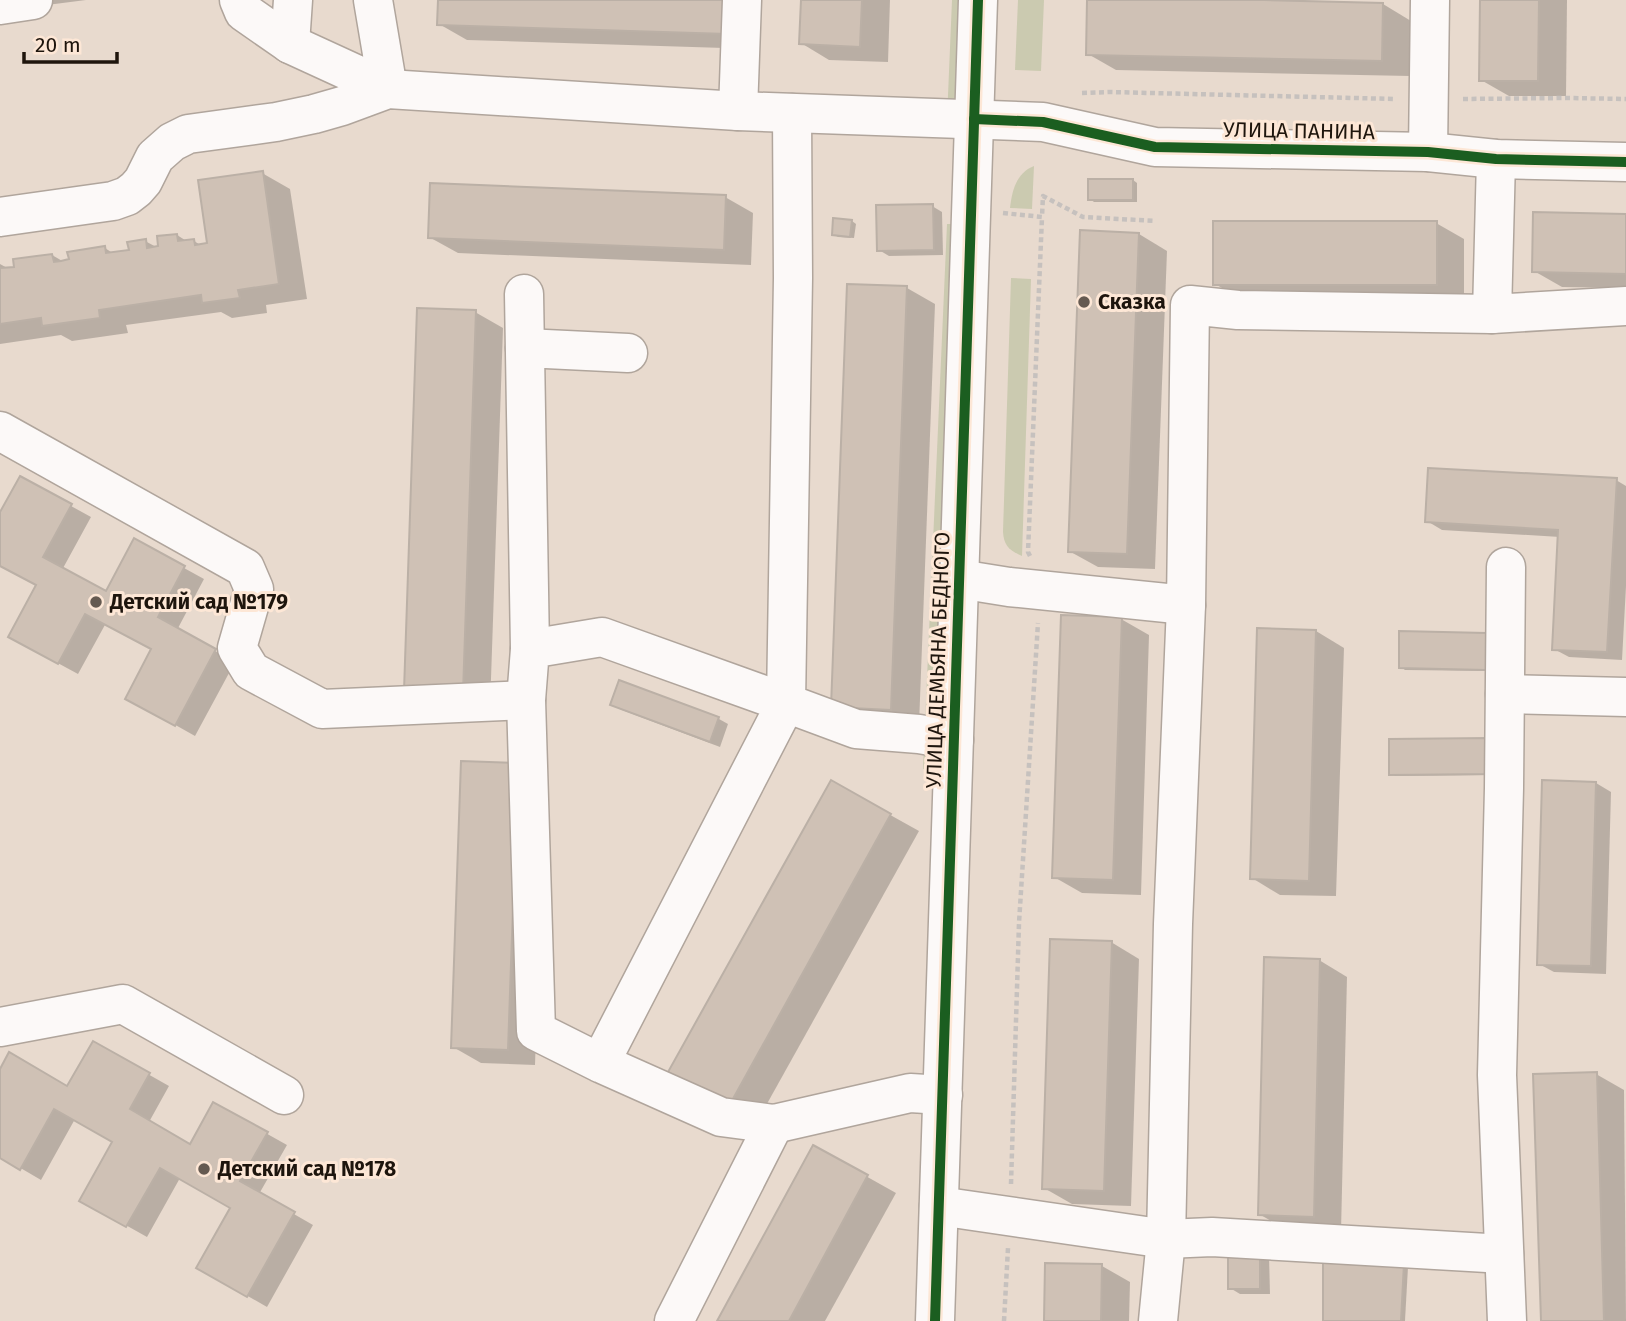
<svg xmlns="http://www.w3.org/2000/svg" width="1626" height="1321" viewBox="0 0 1626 1321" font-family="'Fira Sans',sans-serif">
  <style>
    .green { fill: #cbcab0 }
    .shadow { fill: #0003 }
    .building { fill: #cfc1b5; stroke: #bbb0a6; stroke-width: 2 }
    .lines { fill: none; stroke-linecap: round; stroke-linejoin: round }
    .minor-casing { stroke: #b0a59c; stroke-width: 41 }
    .path { stroke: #c6c1be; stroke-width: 4.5; stroke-dasharray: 5 3.5; stroke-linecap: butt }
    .minor { stroke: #fcf9f8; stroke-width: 38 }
    .cycleway-casing { stroke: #fde7d6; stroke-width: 15 }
    .cycleway { stroke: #1b5e20; stroke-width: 10 }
    .poi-dot { fill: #655a51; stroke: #fde7d6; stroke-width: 2.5 }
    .labels { text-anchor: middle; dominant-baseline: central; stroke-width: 6; stroke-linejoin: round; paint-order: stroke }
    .street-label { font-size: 21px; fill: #1e150d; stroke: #fde7d6 }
    .poi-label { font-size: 21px; font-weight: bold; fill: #1e150d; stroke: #fde7d6; text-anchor: start }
  </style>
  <rect width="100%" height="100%" fill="#e8dace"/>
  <!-- green -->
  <g class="green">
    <polygon points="952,0 979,0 976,75 947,119"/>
    <polygon points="1018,0 1044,0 1041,71 1015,70"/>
    <path d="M1034,166L1032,209L1010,208C1012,191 1016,173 1034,166Z"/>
    <polygon points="947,224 968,224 947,771 923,769"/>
    <path d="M1011,278L1031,279L1022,556C1009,550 1004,546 1003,532Z"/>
  </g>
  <!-- shadow -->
  <g class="shadow">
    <polygon points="0,0 86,0 0,11"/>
    <polygon points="440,0 758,4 756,49 467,40 439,24"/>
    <polygon points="803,0 890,0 888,62 829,60 801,43"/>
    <polygon points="1089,0 1186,0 1383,4 1411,21 1410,76 1116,70 1088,54"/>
    <polygon points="1482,0 1567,0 1566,96 1509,96 1481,80"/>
    <polygon points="262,173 290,189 307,299 266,305 267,313 232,318 221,312 126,325 128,333 72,341 61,335 0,344 0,264 9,269 52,255 64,262 105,248 114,254 131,251 145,241 160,249 177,235 188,242 194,241 202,246 209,245"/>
    <polygon points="1133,180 1137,183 1137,202 1094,202 1090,199"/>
    <polygon points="725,197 753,213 751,265 458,253 429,237"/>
    <polygon points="932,206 942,212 943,255 889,256 879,250"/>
    <polygon points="1626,216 1626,288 1562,287 1534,271"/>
    <polygon points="852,221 856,224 854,238 838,237 833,234"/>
    <polygon points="1436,223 1464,239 1464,301 1243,300 1215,284"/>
    <polygon points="1139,234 1167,251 1155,569 1098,567 1069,551"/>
    <polygon points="907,288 935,304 919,725 833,706"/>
    <polygon points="475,312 503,328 490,708 434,706"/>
    <polygon points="1616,480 1626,486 1626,586 1622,660 1569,657 1554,649 1560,537 1442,530 1427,521"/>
    <polygon points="71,506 91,517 62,570 106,593 135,541 204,579 177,630 235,662 195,736 147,709 153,649 106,623 78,674 30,648 38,585 0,564 0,516"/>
    <polygon points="1121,619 1149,635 1141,895 1082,893 1054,877"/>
    <polygon points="1259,630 1316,631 1344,648 1336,896 1280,895 1252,878"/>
    <polygon points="1486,634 1490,637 1490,671 1405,670 1401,667"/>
    <polygon points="620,682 719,719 728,724 720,747 622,710 612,704"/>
    <polygon points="1390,741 1493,775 1395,776 1391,774"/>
    <polygon points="545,781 535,1065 481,1063 453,1047"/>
    <polygon points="831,782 919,831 758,1120 696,1086"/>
    <polygon points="1596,783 1611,792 1606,974 1554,972 1539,964"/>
    <polygon points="1111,942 1139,959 1131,1206 1072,1204 1044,1188"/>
    <polygon points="1319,960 1347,977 1341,1232 1288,1231 1259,1214"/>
    <polygon points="93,1043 169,1086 149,1122 191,1146 214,1104 287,1145 259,1194 313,1225 267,1307 199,1268 233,1207 180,1178 147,1237 81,1200 115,1142 75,1119 41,1180 0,1156 0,1072 68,1088"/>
    <polygon points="1596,1074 1624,1090 1626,1321 1543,1321"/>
    <polygon points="814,1147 896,1193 825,1321 719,1321"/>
    <polygon points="1259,1250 1269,1255 1270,1294 1240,1294 1230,1288"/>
    <polygon points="1404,1264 1408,1267 1405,1321 1324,1321"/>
    <polygon points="1102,1266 1130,1282 1129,1321 1045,1321"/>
  </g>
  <!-- building -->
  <g class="building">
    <polygon points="438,0 730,0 728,34 437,25"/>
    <polygon points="801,0 862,0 860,47 799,44"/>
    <polygon points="1087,0 1264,0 1383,3 1382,61 1086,55"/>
    <polygon points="1480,0 1539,0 1538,81 1479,81"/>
    <polygon points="263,171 279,284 238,290 240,298 202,303 201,295 99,310 100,318 42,326 41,318 0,324 0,268 14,267 13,259 52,254 54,262 61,261 69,259 67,252 105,246 106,253 129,250 127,242 146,239 147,248 158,246 157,236 177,234 178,241 194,239 195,245 207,243 198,180"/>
    <rect x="1088" y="179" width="45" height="21"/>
    <polygon points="430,183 726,195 724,250 428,238"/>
    <polygon points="933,204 934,250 877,251 876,205"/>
    <polygon points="1533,212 1626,214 1626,274 1532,272"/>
    <polygon points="833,218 852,220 850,237 832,235"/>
    <rect x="1213" y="221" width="224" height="64"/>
    <polygon points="1080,230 1139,233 1127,554 1068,552"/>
    <polygon points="847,284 907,286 891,710 831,707"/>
    <polygon points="417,308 476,310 463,693 404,691"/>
    <polygon points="1428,468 1617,478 1607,652 1552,650 1558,530 1425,522"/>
    <polygon points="20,476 72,504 43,557 106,591 134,538 185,566 158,617 216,649 175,726 125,699 151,649 85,614 58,664 8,637 36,585 0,566 0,512"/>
    <polygon points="1061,615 1122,617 1113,880 1052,878"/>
    <polygon points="1257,628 1316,630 1309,881 1250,879"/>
    <polygon points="1399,631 1486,633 1486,670 1399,668"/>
    <polygon points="619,680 719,717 710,742 610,705"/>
    <polygon points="1489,738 1489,774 1389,775 1389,739"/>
    <polygon points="461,761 518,763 508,1050 451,1048"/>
    <polygon points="831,780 891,814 729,1106 668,1072"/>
    <polygon points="1542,780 1596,782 1591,966 1537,965"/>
    <polygon points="1050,939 1112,941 1104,1191 1042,1189"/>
    <polygon points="1264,957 1320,959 1314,1217 1258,1215"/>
    <polygon points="93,1041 150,1073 130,1109 190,1144 213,1102 268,1132 240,1181 295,1212 247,1297 196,1268 230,1208 160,1168 126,1227 79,1201 112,1142 54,1109 20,1170 0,1158 0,1069 9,1052 67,1086"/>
    <polygon points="1597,1072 1604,1321 1541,1321 1533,1074"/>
    <polygon points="813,1145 868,1175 789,1321 717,1321"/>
    <rect x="1228" y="1248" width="32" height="41"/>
    <polygon points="1323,1257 1404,1263 1401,1321 1323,1321"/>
    <polygon points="1045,1263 1102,1264 1101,1321 1044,1321"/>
  </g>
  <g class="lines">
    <defs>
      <g id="minor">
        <polyline points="239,0 244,12 290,44 388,89 373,0"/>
        <polyline points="0,5 33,0"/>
        <polyline points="290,44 293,0"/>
        <polyline points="738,111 742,0"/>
        <polyline points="792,113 793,278 786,703 856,729 919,734 954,740"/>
        <polyline points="1428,152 1430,0"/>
        <polyline points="1496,159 1492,314 1626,306"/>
        <polyline points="0,217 113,201 127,196 136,189 143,181 155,157 172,142 188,134 276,122 314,114 342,106 388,89 738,111 1043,122 1155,147 1428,152 1496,159 1626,162"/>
        <polyline points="524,294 530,649"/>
        <polyline points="525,348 628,353"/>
        <polyline points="0,431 245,568 254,589 237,648 251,671 322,709 526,700"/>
        <polyline points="1506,567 1504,788 1497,1075 1507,1321"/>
        <polyline points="959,579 1009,587 1186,605 1190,305 1238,310 1492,314"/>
        <polyline points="1505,694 1626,697"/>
        <polyline points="0,1027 123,1004 284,1095"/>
        <polyline points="600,1063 786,703 602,637 530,649 526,700 536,1031 600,1063 721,1117 774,1124 910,1093 943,1095"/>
        <polyline points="939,1206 1166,1239 1212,1237 1504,1254"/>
        <polyline points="674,1321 774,1124"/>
        <polyline points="935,1321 978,0"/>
        <polyline points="1158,1321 1166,1239 1173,924 1186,605"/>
      </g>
    </defs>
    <!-- minor casing -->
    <use href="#minor" class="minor-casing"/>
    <!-- path -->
    <g class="path">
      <polyline points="1082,93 1110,92 1395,99"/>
      <polyline points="1463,99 1568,98 1626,99"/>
      <polyline points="1003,213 1042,217 1043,196 1083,217 1156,221"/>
      <polyline points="1030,556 1028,552 1042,217"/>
      <polyline points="1011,1184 1019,923 1038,623"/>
      <polyline points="1004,1321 1008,1248"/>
    </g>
    <!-- minor -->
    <use href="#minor" class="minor"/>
    <defs>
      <g id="cycleway">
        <polyline points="974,119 1043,122 1155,147 1428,152 1496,159 1626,162"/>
        <polyline points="935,1321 978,0"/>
      </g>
    </defs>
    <!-- cycleway casing -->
    <use href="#cycleway" class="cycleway-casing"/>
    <!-- cycleway -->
    <use href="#cycleway" class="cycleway"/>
  </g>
  <!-- markers -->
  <g class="poi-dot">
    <circle cx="1084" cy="302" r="7"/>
    <circle cx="96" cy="602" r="7"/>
    <circle cx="204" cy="1169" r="7"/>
  </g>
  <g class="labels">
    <!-- street labels -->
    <g class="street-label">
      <text transform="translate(1299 131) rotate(1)">УЛИЦА ПАНИНА</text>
      <text transform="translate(938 660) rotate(-88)">УЛИЦА ДЕМЬЯНА БЕДНОГО</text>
    </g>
    <!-- poi labels -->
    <g class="poi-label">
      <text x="1098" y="302">Сказка</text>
      <text x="110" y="602">Детский сад №179</text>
      <text x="218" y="1169">Детский сад №178</text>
    </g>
  </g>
  <!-- scale -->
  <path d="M24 52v10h93v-10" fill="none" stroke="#1e150d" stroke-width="3.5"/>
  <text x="35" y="52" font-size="21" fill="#1e150d" stroke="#fde7d6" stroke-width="5" paint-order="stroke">20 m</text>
</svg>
